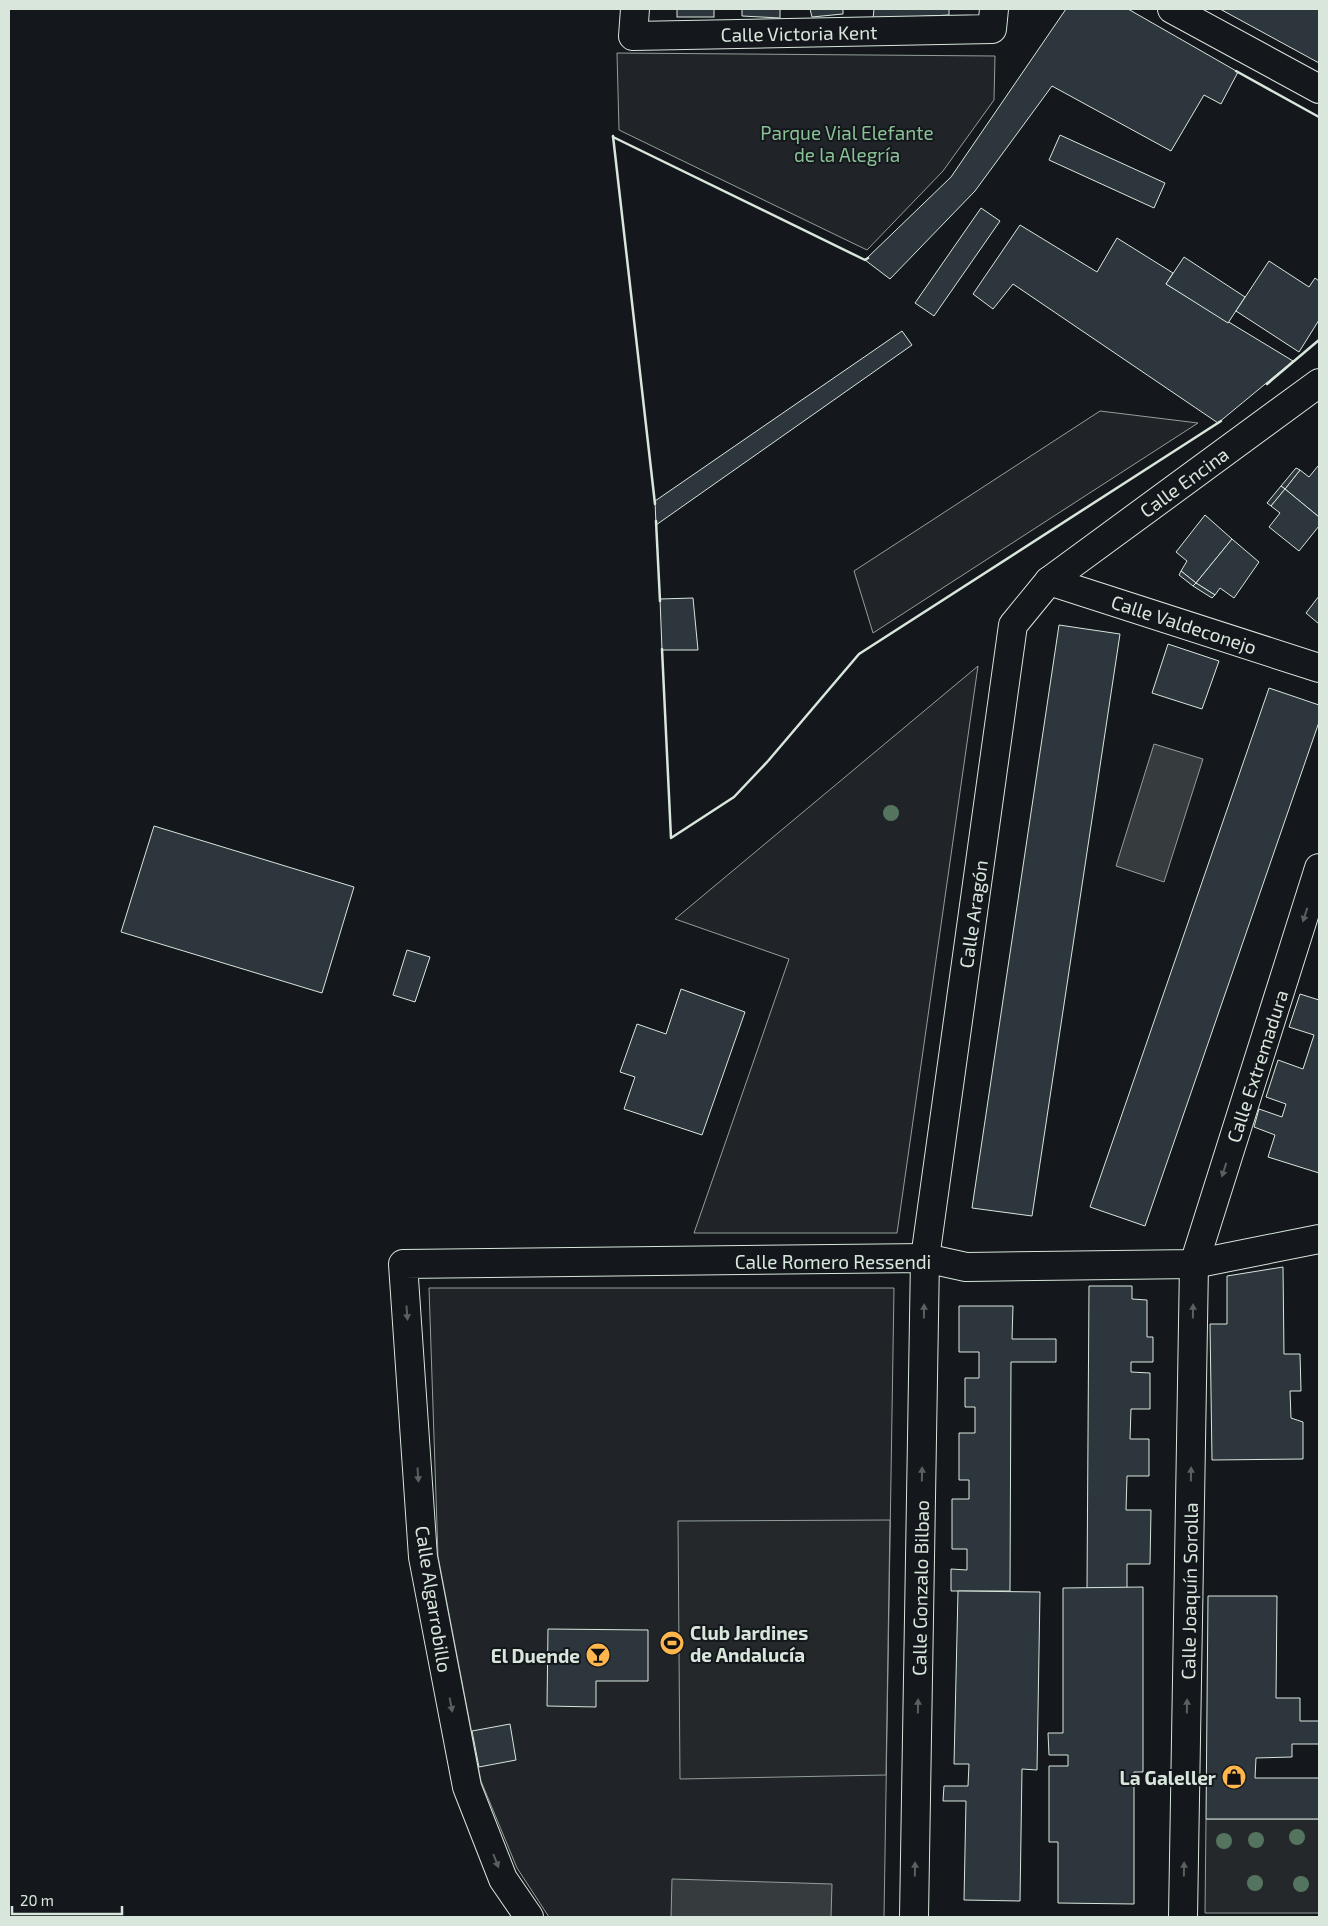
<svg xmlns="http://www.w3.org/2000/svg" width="1328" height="1926" viewBox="0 0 1328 1926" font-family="'Exo 2',sans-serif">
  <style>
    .green { fill: #202428; stroke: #939e99 }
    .parking { fill: #24282b; stroke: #939e99 }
    .water { fill: #363b3e; stroke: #939e99 }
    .building { fill: #2c363c; stroke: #d8e6dc }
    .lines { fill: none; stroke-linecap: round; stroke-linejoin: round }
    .minor-casing { stroke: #d8e6dc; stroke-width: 30 }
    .minor { stroke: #14181c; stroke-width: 28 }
    .wall { stroke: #d8e6dc; stroke-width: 2.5 }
    .tree { fill: #55745f }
    .oneway { fill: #59605f }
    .labels { text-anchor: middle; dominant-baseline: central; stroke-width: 4; stroke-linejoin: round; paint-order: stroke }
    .street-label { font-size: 19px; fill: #d8e6dc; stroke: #14181c }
    .park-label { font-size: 19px; fill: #8ac095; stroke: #14181c }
    .poi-label { font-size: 19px; font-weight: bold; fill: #d8e6dc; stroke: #14181c; text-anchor: end }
  </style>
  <rect width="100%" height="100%" fill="#14181c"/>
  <!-- green -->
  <g class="green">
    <polygon points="617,53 995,56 994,100 943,171 867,250 619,130"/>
    <polygon points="1100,411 1198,423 873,633 854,571"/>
    <polygon points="978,666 897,1233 694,1233 789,959 675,919"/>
    <polygon points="429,1288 894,1288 884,1917 549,1917 517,1868 481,1781 438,1556"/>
  </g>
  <!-- parking -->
  <g class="parking">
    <polygon points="890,1520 886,1775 680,1779 678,1521"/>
    <polygon points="1206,1819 1319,1819 1319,1913 1205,1913"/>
  </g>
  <!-- water -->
  <g class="water">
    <polygon points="1154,744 1203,759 1164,882 1116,866"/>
    <polygon points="672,1879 832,1884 831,1917 671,1917"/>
  </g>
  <!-- building -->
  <g class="building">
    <rect x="677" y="9" width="37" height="8"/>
    <polygon points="742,9 780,9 780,18 742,16"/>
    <polygon points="810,9 843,9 843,14 812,17"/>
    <polygon points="874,9 949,9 949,15 873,19"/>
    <polygon points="1066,9 1128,9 1238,72 1221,104 1204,95 1171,151 1052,86 975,191 890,279 865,260 951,177"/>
    <polygon points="1220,9 1319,9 1319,63"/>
    <polygon points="1060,135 1165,183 1154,208 1049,160"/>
    <polygon points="981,208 1000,221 934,316 915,303"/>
    <polygon points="1020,225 1097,272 1117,238 1173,273 1166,284 1293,361 1218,423 1013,284 993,309 973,294"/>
    <polygon points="1184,257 1245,297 1228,323 1166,284"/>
    <polygon points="1269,261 1309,287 1315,278 1319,281 1319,320 1299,352 1236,311"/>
    <polygon points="902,331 912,345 656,525 655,501"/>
    <polygon points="1318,466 1319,467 1319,517 1285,489 1300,470 1309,477"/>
    <polygon points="1296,468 1300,470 1285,489 1281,486"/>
    <polygon points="1281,486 1285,489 1271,506 1267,503"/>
    <polygon points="1285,489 1319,517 1319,526 1299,551 1269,527 1280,513 1271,506"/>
    <polygon points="1205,515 1232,539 1196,583 1181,571 1187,561 1176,552"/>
    <polygon points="1232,539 1259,562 1234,598 1220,588 1215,595 1196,583"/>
    <polygon points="1181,571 1196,583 1193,586 1179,575"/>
    <polygon points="1196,583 1215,595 1212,598 1193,586"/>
    <polygon points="1319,596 1319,624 1306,613"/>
    <polygon points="693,598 698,650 662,650 660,599"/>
    <polygon points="1059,625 1120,634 1032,1216 972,1208"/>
    <polygon points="1168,644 1219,661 1202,709 1152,693"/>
    <polygon points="1269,688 1319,705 1319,722 1145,1226 1090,1207"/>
    <polygon points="154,826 354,887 322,993 121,932"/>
    <polygon points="407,950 430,957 415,1002 393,995"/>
    <polygon points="681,989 745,1012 702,1135 624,1109 635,1077 620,1072 637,1024 666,1034"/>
    <polygon points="1300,994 1319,1000 1319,1173 1268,1157 1275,1135 1254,1127 1259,1109 1282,1117 1286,1104 1266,1097 1278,1060 1303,1069 1314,1035 1289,1027"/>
    <polygon points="1283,1267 1284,1354 1300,1354 1301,1391 1290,1391 1291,1418 1303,1422 1303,1459 1212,1460 1210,1324 1227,1324 1227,1276"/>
    <polygon points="1089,1286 1132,1286 1132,1299 1147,1300 1147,1337 1153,1337 1153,1362 1131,1362 1131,1372 1150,1373 1150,1409 1131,1409 1130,1439 1149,1439 1149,1476 1127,1476 1126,1510 1151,1510 1150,1564 1127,1564 1127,1588 1087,1588"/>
    <polygon points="959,1306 1013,1306 1012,1339 1056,1339 1056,1362 1011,1362 1010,1591 951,1591 951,1569 967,1570 967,1549 952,1549 952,1499 969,1499 969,1480 959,1480 959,1433 975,1433 975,1407 965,1407 965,1378 979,1378 979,1352 959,1352"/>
    <polygon points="1143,1587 1143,1772 1134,1772 1134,1904 1058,1903 1058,1842 1049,1842 1049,1766 1068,1766 1068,1755 1049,1755 1048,1733 1063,1733 1063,1588"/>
    <polygon points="958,1591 1040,1592 1037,1770 1022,1769 1020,1901 964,1900 966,1801 943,1801 944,1786 968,1786 969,1764 954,1764"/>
    <polygon points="1208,1596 1277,1596 1276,1698 1300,1698 1300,1721 1319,1721 1319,1744 1292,1744 1292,1757 1256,1758 1255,1778 1319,1778 1319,1819 1206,1819"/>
    <polygon points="548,1629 648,1630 648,1681 596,1681 596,1707 547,1706"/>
    <polygon points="510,1724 516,1760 479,1767 472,1731"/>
  </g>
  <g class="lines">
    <defs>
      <g id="minor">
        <polyline points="635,9 633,36 992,29 994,9"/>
        <polyline points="1172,9 1319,89"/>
        <polyline points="1049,581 1319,668"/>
        <polyline points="529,1917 503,1879 467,1787 423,1557 403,1264 925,1258 966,1267 1194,1264 1319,1239"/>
        <polyline points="914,1917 925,1258 1013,625 1049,581 1319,383"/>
        <polyline points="1183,1917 1194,1264 1319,868"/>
      </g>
    </defs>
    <!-- minor casing -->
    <use href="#minor" class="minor-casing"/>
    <!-- minor -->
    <use href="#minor" class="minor"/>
    <!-- wall -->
    <g class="wall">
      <polyline points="1236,71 1319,117"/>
      <polyline points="613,136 655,504"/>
      <polyline points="613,137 865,260 868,258"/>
      <polyline points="1267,384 1319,340"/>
      <polyline points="656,521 660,601"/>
      <polyline points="662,649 671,838 734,797 768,761 859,654 1221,421"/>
    </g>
  </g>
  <!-- trees -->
  <g class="tree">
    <circle cx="891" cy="813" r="8"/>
    <circle cx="1297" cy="1837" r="8"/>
    <circle cx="1256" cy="1840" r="8"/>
    <circle cx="1224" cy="1841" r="8"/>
    <circle cx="1255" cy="1883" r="8"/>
    <circle cx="1301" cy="1884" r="8"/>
  </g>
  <!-- one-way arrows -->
  <defs><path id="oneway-solid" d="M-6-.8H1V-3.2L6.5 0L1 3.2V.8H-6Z" transform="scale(1.25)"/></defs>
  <g class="oneway">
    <use href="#oneway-solid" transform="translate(1305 915) rotate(108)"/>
    <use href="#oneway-solid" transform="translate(1224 1170) rotate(108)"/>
    <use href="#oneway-solid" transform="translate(924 1311) rotate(-89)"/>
    <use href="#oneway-solid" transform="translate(1193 1311) rotate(-89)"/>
    <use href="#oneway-solid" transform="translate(407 1313) rotate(86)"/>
    <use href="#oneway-solid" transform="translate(922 1474) rotate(-89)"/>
    <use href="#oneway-solid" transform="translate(1191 1474) rotate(-89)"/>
    <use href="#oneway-solid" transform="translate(418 1475) rotate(86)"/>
    <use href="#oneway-solid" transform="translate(451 1705) rotate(79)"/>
    <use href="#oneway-solid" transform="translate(918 1706) rotate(-89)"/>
    <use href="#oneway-solid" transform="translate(1187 1706) rotate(-89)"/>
    <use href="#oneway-solid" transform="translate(496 1861) rotate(69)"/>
    <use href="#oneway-solid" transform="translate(915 1869) rotate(-89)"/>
    <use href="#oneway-solid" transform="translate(1184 1869) rotate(-89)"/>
  </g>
  <!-- icons -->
  <defs>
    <symbol id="stadium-disc" viewBox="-11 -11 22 22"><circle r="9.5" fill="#ffb74d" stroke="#14181c"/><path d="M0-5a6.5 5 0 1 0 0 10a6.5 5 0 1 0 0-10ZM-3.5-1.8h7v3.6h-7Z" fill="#111"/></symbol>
    <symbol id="bar-disc" viewBox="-11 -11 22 22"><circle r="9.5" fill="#ffb74d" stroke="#14181c"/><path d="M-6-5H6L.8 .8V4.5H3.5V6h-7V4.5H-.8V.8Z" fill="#111"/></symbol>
    <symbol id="shop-disc" viewBox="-11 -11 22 22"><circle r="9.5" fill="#ffb74d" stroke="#14181c"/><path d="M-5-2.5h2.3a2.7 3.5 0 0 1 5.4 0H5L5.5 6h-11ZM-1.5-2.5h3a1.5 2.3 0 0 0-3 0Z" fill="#111"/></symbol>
  </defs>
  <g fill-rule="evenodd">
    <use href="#stadium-disc" x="658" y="1629" width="28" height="28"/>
    <use href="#bar-disc" x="584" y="1641" width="28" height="28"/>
    <use href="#shop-disc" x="1220" y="1763" width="28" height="28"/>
  </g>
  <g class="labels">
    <!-- street labels -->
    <g class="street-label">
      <text transform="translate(799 33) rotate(-1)">Calle Victoria Kent</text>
      <text transform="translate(1184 482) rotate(-36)">Calle Encina</text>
      <text transform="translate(1184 624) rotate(18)">Calle Valdeconejo</text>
      <text transform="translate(973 914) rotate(-82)">Calle Aragón</text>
      <text transform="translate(1257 1066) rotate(-72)">Calle Extremadura</text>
      <text x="833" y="1261">Calle Romero Ressendi</text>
      <text transform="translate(920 1588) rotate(-89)">Calle Gonzalo Bilbao</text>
      <text transform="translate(1189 1591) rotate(-89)">Calle Joaquín Sorolla</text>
      <text transform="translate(434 1599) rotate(81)">Calle Algarrobillo</text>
    </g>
    <!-- park labels -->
    <g class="park-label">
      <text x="847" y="132">Parque Vial Elefante<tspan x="847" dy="22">de la Alegría</tspan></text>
    </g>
    <!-- poi labels -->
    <g class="poi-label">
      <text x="690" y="1632" text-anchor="start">Club Jardines<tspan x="690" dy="22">de Andalucía</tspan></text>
      <text x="580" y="1655">El Duende</text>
      <text x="1216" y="1777">La Galeller</text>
    </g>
  </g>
  <!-- border -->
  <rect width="1328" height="1926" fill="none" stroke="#d8e6dc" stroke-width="20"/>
  <!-- scale -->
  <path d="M12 1906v8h110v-8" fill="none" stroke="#d8e6dc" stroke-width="2.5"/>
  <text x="20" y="1906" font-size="15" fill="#d8e6dc" stroke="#14181c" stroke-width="4" paint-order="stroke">20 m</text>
</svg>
